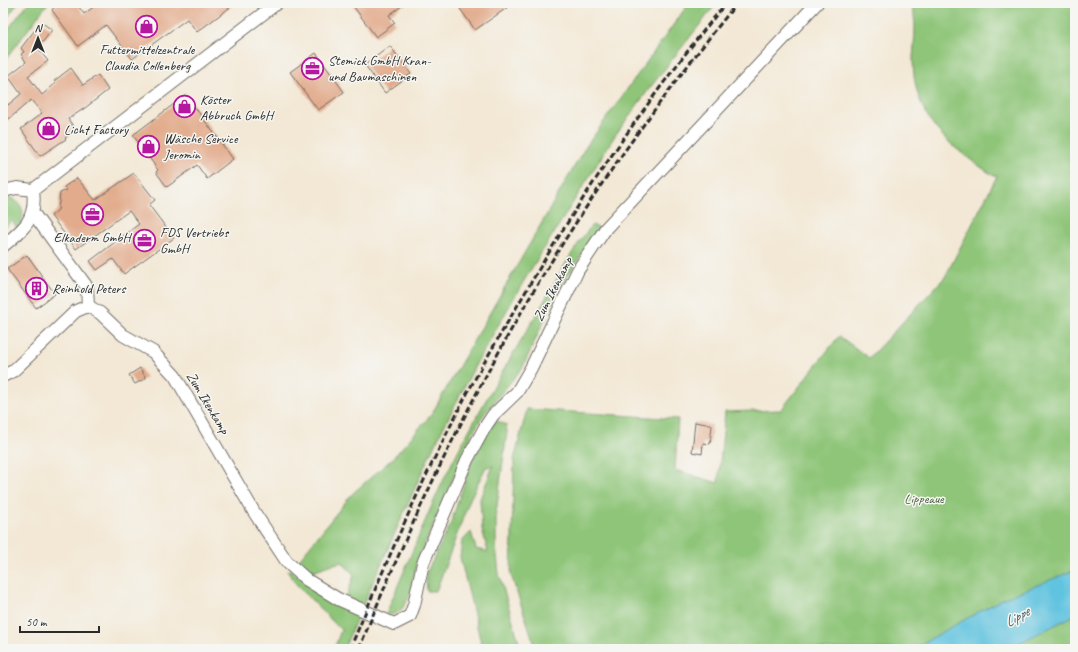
<svg xmlns="http://www.w3.org/2000/svg" width="1078" height="652" viewBox="0 0 1078 652" font-family="Caveat,sans-serif">
  <style>
    .green { fill: #8ec578; stroke: #5c7852 }
    .water { fill: #61c3df; stroke: #467785 }
    .lines { fill: none; stroke-linecap: round; stroke-linejoin: round }
    .stream { stroke: #61c3df; stroke-width: 3 }
    .building { fill: #e2ab8c }
    .street-casing { stroke: #716d66; stroke-width: 14 }
    .street { stroke: #fff; stroke-width: 12 }
    .rail { stroke: #2b2b2b; stroke-width: 3; stroke-dasharray: 6 3; stroke-linecap: butt }
    .labels { text-anchor: middle; dominant-baseline: central; stroke-width: 3; stroke-linejoin: round; paint-order: stroke }
    .poi-label { font-size: 14px; fill: #2b2b2b; stroke: #f6f6f2; text-anchor: start }
    .street-label { font-size: 14px; fill: #2b2b2b; stroke: #f6f6f2 }
    .park-label { font-size: 14px; fill: #495942; stroke: #f6f6f2 }
    .water-label { font-size: 15px; font-style: italic; fill: #3b5961; stroke: #f6f6f2 }
  </style>
  <rect width="100%" height="100%" fill="#f6f6f2"/>
  <filter id="ink" filterUnits="userSpaceOnUse"><feTurbulence type="fractalNoise" baseFrequency=".025" numOctaves="2"/><feDisplacementMap in="SourceGraphic" scale="8" xChannelSelector="R" yChannelSelector="G"/><feConvolveMatrix kernelMatrix="1 2 1 2 8 2 1 2 1" color-interpolation-filters="sRGB"/></filter>
  <filter id="wash" filterUnits="userSpaceOnUse"><feTurbulence type="fractalNoise" baseFrequency=".012" numOctaves="4" result="noise"/><feDisplacementMap in="SourceGraphic" scale="16" xChannelSelector="R" yChannelSelector="G"/><feGaussianBlur stdDeviation="0.9" result="paint"/><feColorMatrix in="noise" values="0 0 0 0 0 0 0 0 0 0 0 0 0 0 0 0 0 1.4 0 .05"/><feComposite in="paint" operator="in"/></filter>
  <g filter="url(#wash)">
    <rect width="100%" height="100%" fill="#f3e8d5"/>
    <!-- green -->
    <g class="green">
      <polygon points="3,3 18,3 3,23"/>
      <polygon points="28,3 48,3 3,63 3,36"/>
      <polygon points="689,3 717,3 649,89 614,137 525,279 476,364 431,452 362,607 350,600 347,595 354,575 342,562 326,566 309,573 297,562 352,494 393,458 431,415 585,148"/>
      <path d="M910,3H1075V649H536L511,575L514,460L527,409L678,419L675,470L718,483L725,412L781,410L839,336L869,358L945,277L997,176H994C948,145 913,120 913,58C914,41 918,18 910,3Z"/>
      <path d="M7,197C23,201 28,215 17,228L12,221L3,229V198Z"/>
      <path d="M592,225L599,228L557,292L523,367L484,414L472,434L416,565C414,580 408,620 386,614C405,570 422,526 442,483C470,425 502,372 535,317C554,286 569,253 592,225Z"/>
      <polygon points="498,421 506,425 507,432 496,513 496,546 499,574 521,649 472,649 481,643 460,557 462,541 471,532 476,549 488,552 482,529 480,499 493,466 486,467 470,499 436,591 427,591 426,574 450,525 473,458 492,424"/>
      <polygon points="290,570 360,611 344,649 334,649 341,630 297,585 287,571"/>
    </g>
    <!-- water -->
    <polygon class="water" points="1075,570 1075,615 1007,649 912,649 1002,599"/>
    <g class="lines">
      <!-- stream -->
      <polyline class="stream" points="3,13 10,3"/>
    </g>
    <g id="blocks">
      <!-- building -->
      <g class="building">
        <polygon points="57,3 76,3 84,14 99,3 236,3 197,32 187,19 132,59 106,25 78,46 52,10"/>
        <polygon points="351,3 406,3 389,15 395,23 376,37"/>
        <polygon points="456,3 514,3 475,30"/>
        <polygon points="41,22 52,30 38,48 48,61 28,76 42,95 56,83 54,81 71,68 83,85 98,75 108,90 85,108 68,119 76,130 65,138 66,139 40,156 21,129 42,113 31,100 3,124 3,98 8,105 21,94 8,76 26,62 21,54 24,52 21,48"/>
        <polygon points="390,46 411,74 385,93 365,65"/>
        <polygon points="316,53 344,92 318,110 290,72"/>
        <polygon points="186,95 233,159 207,179 197,165 167,187 156,172 158,170 133,135"/>
        <polygon points="134,173 155,200 149,205 174,238 124,274 113,259 97,270 90,261 139,224 129,211 76,249 51,216 58,210 60,193 67,190 64,187 77,178 95,200"/>
        <polygon points="27,255 55,294 36,308 7,269"/>
        <polygon points="140,368 146,378 135,384 129,375"/>
        <polygon points="695,422 712,425 710,444 703,443 702,454 692,452"/>
      </g>
    </g>
  </g>
  <g filter="url(#ink)">
    <use href="#blocks" fill-opacity="0" stroke="#716d66" stroke-width="1"/>
    <g class="lines">
      <defs>
        <g id="street">
          <polyline points="3,191 17,188 33,190 277,3"/>
          <polyline points="33,213 87,287 88,306"/>
          <path d="M3,246C24,229 37,219 33,190"/>
          <polyline points="3,376 13,371 76,311 88,306 100,313 123,335 153,352 175,376 254,512 287,562 307,580 338,599 394,624 410,616 414,605 423,563 467,460 485,427 493,415 517,392 531,368 578,270 606,228 817,3"/>
        </g>
      </defs>
      <!-- street casing -->
      <use href="#street" class="street-casing"/>
      <!-- street -->
      <use href="#street" class="street"/>
      <!-- rail -->
      <g class="rail">
        <path d="M350,649C383,570 417,491 456,415C477,373 502,332 526,291C585,190 652,93 726,3"/>
        <path d="M359,649C414,513 478,380 556,254C611,166 672,84 737,3"/>
      </g>
    </g>
  </g>
  <!-- icons -->
  <defs>
    <symbol id="shop-ring" viewBox="-11 -11 22 22"><circle r="9.5" fill="#f6f6f2" stroke="#b5179e" stroke-width="1.5"/><path d="M-5-2.5h2.3a2.7 3.5 0 0 1 5.4 0H5L5.5 6h-11ZM-1.5-2.5h3a1.5 2.3 0 0 0-3 0Z" fill="#b5179e"/></symbol>
    <symbol id="office-ring" viewBox="-11 -11 22 22"><circle r="9.5" fill="#f6f6f2" stroke="#b5179e" stroke-width="1.5"/><path d="M-6-3h4V-5.5h4V-3h4V5H-6ZM-1-4.5V-3h2v-1.5ZM-6 0V1H6V0Z" fill="#b5179e"/></symbol>
    <symbol id="building-ring" viewBox="-11 -11 22 22"><circle r="9.5" fill="#f6f6f2" stroke="#b5179e" stroke-width="1.5"/><path d="M-4-6H4V6H1V3H-1V6H-4ZM-2.5-4.3h1.7v1.8h-1.7ZM.8-4.3h1.7v1.8H.8ZM-2.5-1h1.7V.8h-1.7ZM.8-1h1.7V.8H.8Z" fill="#b5179e"/></symbol>
  </defs>
  <g fill-rule="evenodd">
    <use href="#shop-ring" x="134" y="14" width="25" height="25"/>
    <use href="#office-ring" x="300" y="56" width="25" height="25"/>
    <use href="#shop-ring" x="172" y="94" width="25" height="25"/>
    <use href="#shop-ring" x="36" y="116" width="25" height="25"/>
    <use href="#shop-ring" x="136" y="134" width="25" height="25"/>
    <use href="#office-ring" x="80" y="202" width="25" height="25"/>
    <use href="#office-ring" x="132" y="228" width="25" height="25"/>
    <use href="#building-ring" x="24" y="276" width="25" height="25"/>
  </g>
  <g class="labels">
    <!-- poi labels -->
    <g class="poi-label">
      <text x="147" y="49" text-anchor="middle">Futtermittelzentrale<tspan x="147" dy="16">Claudia Collenberg</tspan></text>
      <text x="328" y="60">Stemick GmbH Kran-<tspan x="328" dy="16">und Baumaschinen</tspan></text>
      <text x="200" y="99">Köster<tspan x="200" dy="16">Abbruch GmbH</tspan></text>
      <text x="64" y="129">Licht Factory</text>
      <text x="164" y="138">Wäsche Service<tspan x="164" dy="16">Jeromin</tspan></text>
      <text x="160" y="232">FDS Vertriebs<tspan x="160" dy="16">GmbH</tspan></text>
      <text x="92" y="237" text-anchor="middle">Elkaderm GmbH</text>
      <text x="52" y="288">Reinhold Peters</text>
    </g>
    <!-- street labels -->
    <g class="street-label">
      <text transform="translate(553 289) rotate(-63)">Zum Ikenkamp</text>
      <text transform="translate(208 403) rotate(59)">Zum Ikenkamp</text>
    </g>
    <!-- park labels -->
    <g class="park-label">
      <text x="924" y="498">Lippeaue</text>
    </g>
    <!-- water labels -->
    <g class="water-label">
      <text transform="translate(1017 617) rotate(-30)">Lippe</text>
    </g>
  </g>
  <!-- margin -->
  <rect width="1078" height="652" fill="none" stroke="#f6f6f2" stroke-width="16"/>
  <!-- north arrow -->
  <g transform="translate(38 38)" stroke="#f6f6f2" stroke-width="3" paint-order="stroke">
  <path d="M0-3L7 15L0 10L-7 15Z" fill="#2b2b2b"/>
  <text y="-6" font-size="11" font-weight="bold" text-anchor="middle" fill="#2b2b2b">N</text>
  </g>
  <!-- scale -->
  <path d="M20 626v6h79v-6" fill="none" stroke="#2b2b2b" stroke-width="2"/>
  <text x="26" y="626" font-size="12" fill="#2b2b2b" stroke="#f6f6f2" stroke-width="3" paint-order="stroke">50 m</text>
</svg>
